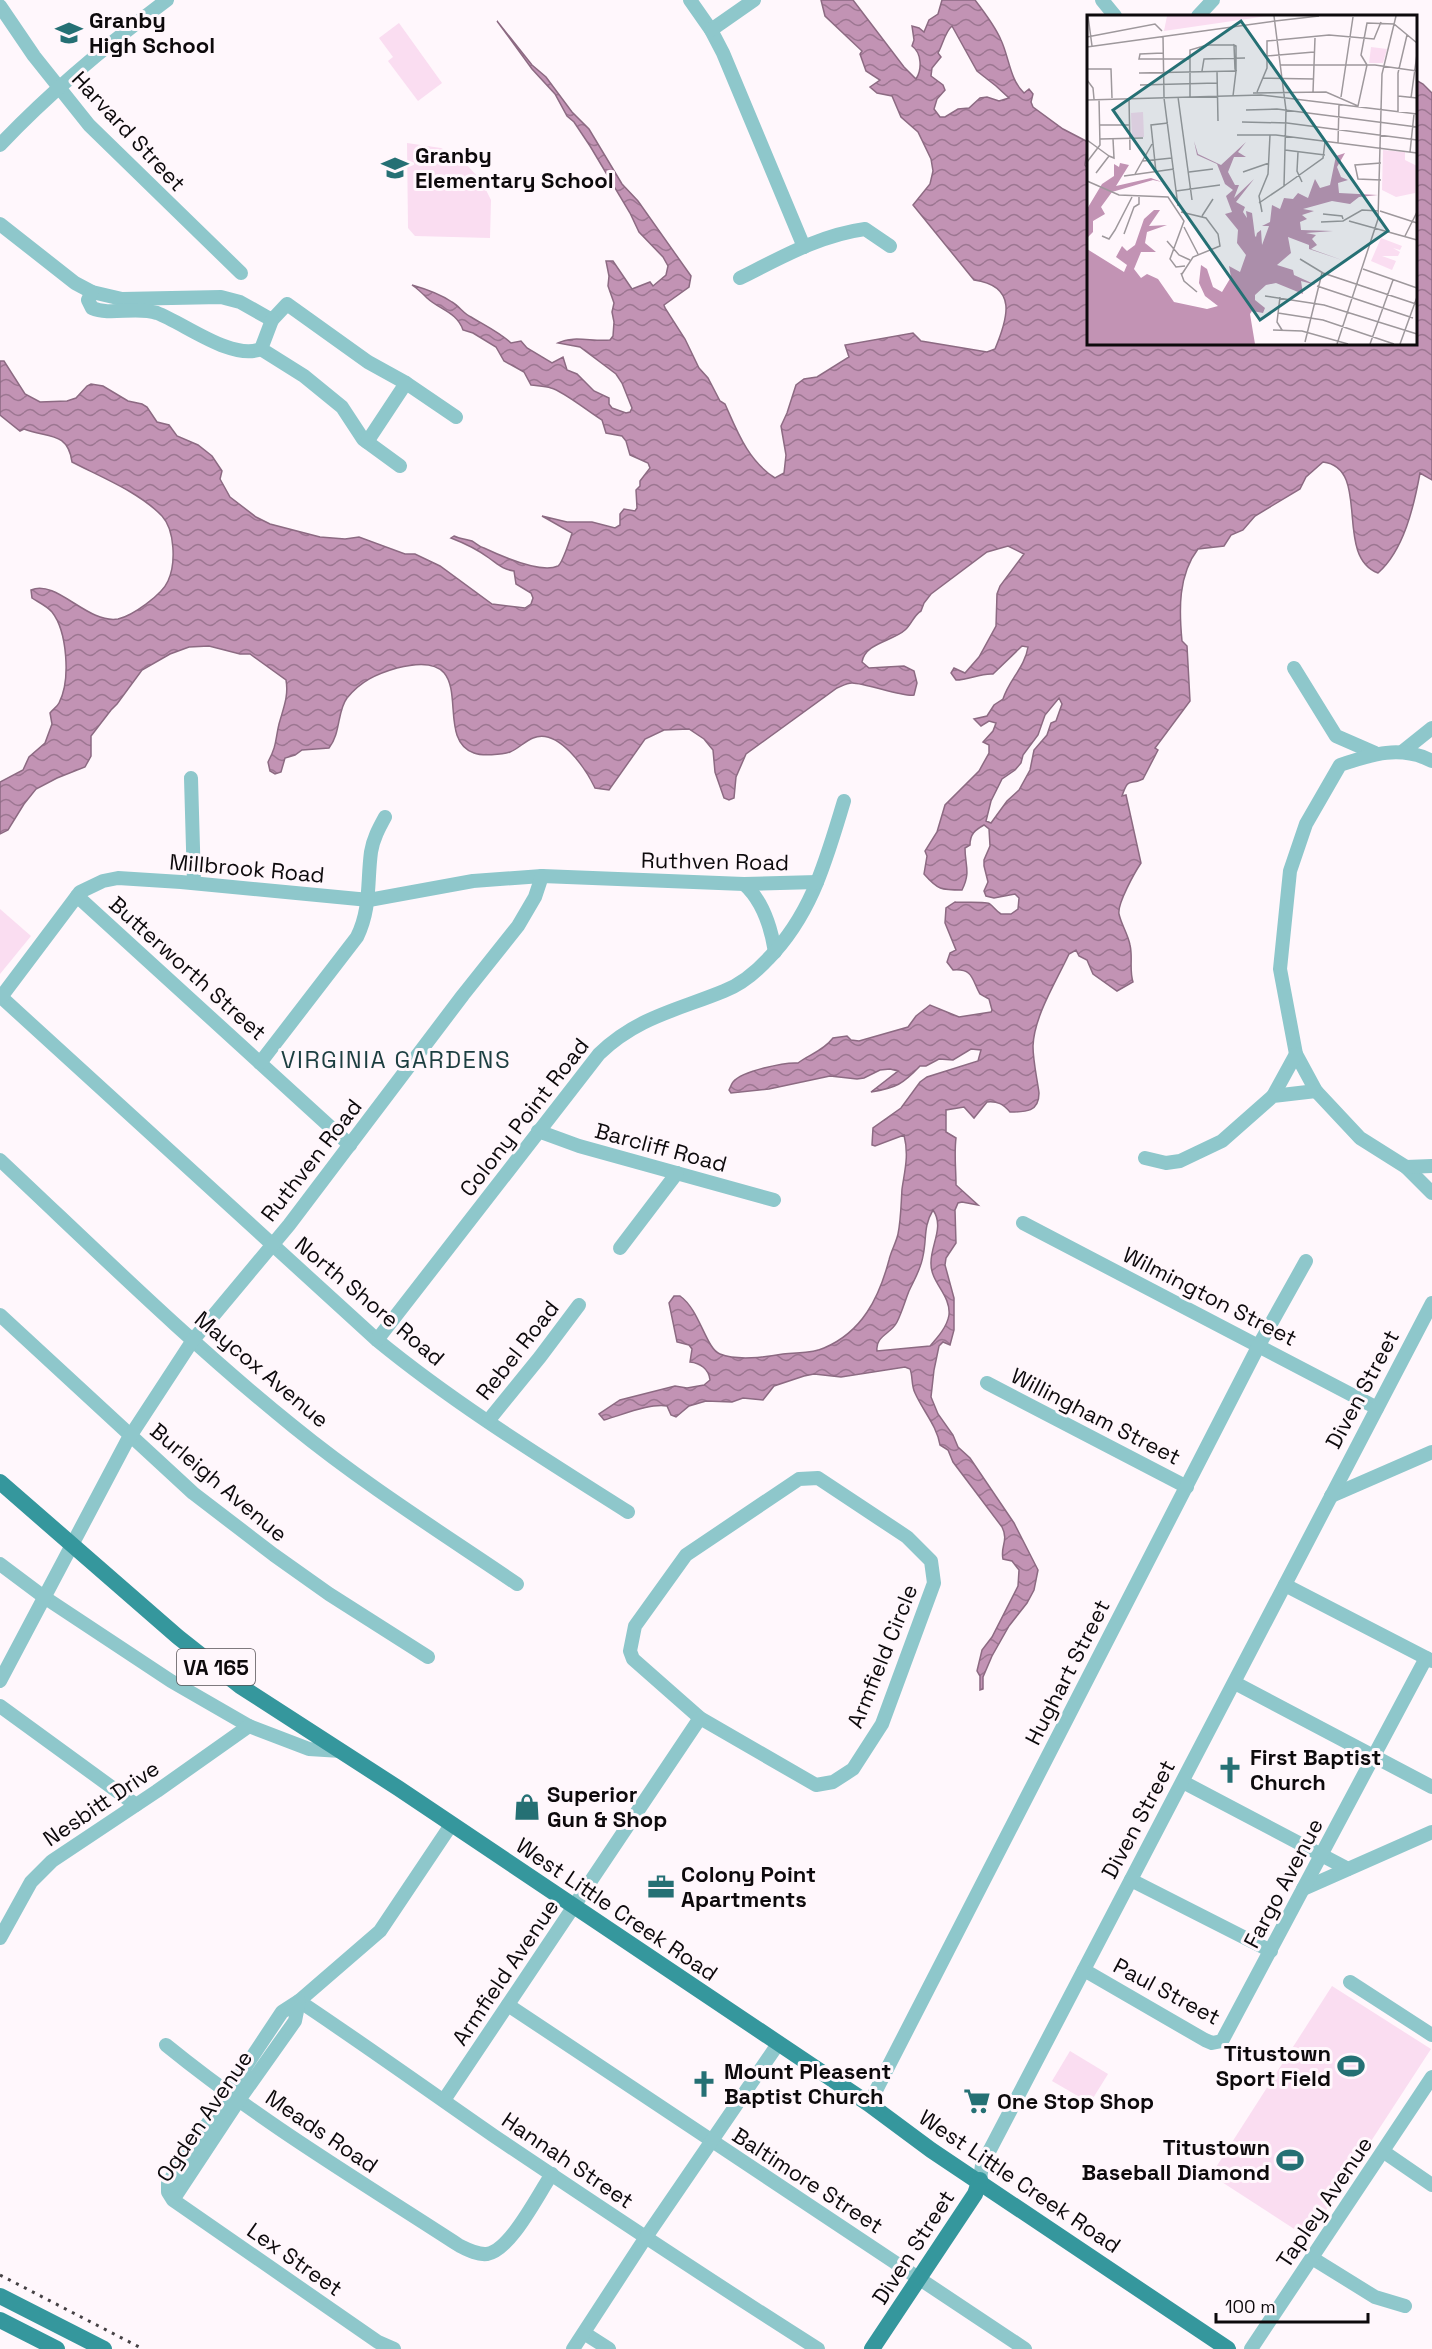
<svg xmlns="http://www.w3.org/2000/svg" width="1432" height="2349" viewBox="0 0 1432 2349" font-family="'Space Grotesk',sans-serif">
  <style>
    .park { fill: #faddf1 }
    .water { fill: url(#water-waves); stroke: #8c6a82; stroke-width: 1.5; fill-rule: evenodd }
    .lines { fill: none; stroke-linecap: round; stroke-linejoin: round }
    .minor { stroke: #8ec7cb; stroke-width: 14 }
    .major { stroke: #35979d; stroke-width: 16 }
    .rail { stroke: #454144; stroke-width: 3; stroke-dasharray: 3 6; stroke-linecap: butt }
    .labels { text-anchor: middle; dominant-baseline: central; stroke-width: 6; stroke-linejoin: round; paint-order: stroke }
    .shield { fill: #fff7fc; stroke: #565154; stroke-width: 1.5 }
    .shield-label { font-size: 21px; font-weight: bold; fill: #0d0a0c }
    .poi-label { font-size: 22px; font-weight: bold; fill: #0d0a0c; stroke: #fff7fc; text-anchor: start }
    .street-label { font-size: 22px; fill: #0d0a0c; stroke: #fff7fc }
    .neighbourhood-label { font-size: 24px; letter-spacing: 1.5px; fill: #1c3e40; stroke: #fff7fc }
    .inset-road { fill: none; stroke: #9e989c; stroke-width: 1.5 }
    .view { fill: #257074; fill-opacity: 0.15; stroke: #257074; stroke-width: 3 }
    .inset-edge { fill: none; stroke: #0d0a0c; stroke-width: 3 }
  </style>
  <defs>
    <pattern id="water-waves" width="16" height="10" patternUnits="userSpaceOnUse" patternTransform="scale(1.5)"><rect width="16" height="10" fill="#c293b4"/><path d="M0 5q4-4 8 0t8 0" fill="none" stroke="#9c7691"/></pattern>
  </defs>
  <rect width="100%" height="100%" fill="#fff7fc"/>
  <!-- park -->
  <g class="park">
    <polygon points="399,23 442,83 418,101 388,61 393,57 379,38"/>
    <polygon points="407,143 441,148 462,160 481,180 491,200 490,238 415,236 408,228"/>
    <polygon points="0,909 31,936 0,974"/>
    <polygon points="1332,1986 1431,2049 1308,2238 1211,2175"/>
    <polygon points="1070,2051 1108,2074 1090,2103 1052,2081"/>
  </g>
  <!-- water -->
  <path class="water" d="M821,0H853L904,67L916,79C922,70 922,53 912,46L914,40L912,26L919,28L924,32L929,20L938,14L942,0H975C985,13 995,26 1001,40C1009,57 1010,80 1024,93L1029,89L1033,94L1031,102L1033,107L1063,129L1088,142L1085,165L1088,169V344H1416V80L1423,84L1432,93V480L1420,473C1414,506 1404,550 1378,573C1333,556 1372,468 1323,462L1306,477L1300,489L1255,516L1243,530L1231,535L1224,546L1198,549C1178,575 1179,610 1182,641L1187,646L1190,701L1155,748L1158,750L1143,779C1129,786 1129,776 1122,796L1126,795L1141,863C1135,872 1117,904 1119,914C1121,924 1128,934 1130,945C1133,958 1129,969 1133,982L1117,991L1093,974L1087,960L1079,956L1076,950L1069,954C1057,980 1034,1016 1033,1046C1033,1061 1037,1078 1039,1093C1039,1112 1026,1112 1010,1112C1003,1104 998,1101 987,1102L974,1118L964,1107L946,1110V1132L956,1138C954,1154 956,1169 956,1185L978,1205L962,1202L958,1203L955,1210L956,1243L946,1258L945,1265L954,1298V1330L950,1345L943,1342L939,1346L934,1370L931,1397L938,1414L953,1435L958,1447L970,1458L1014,1523L1038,1570L1034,1590L1027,1603L1009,1626L992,1656L983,1677V1689L980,1690V1676L977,1671L982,1650L992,1637L1018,1586L1019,1570L1012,1561L1003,1559C1000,1546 1009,1541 1002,1527L953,1462L948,1450L940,1445C937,1426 923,1411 915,1393C911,1385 913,1376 910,1369L905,1367L841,1377L814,1374L804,1376L774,1386L763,1400L743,1398L732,1402L706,1401L689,1406L676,1417L671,1415L667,1406C650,1403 622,1415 604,1420L599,1414L620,1400L675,1386L687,1388L704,1385L710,1380C709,1369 700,1363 690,1362L692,1349L689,1345L677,1342L669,1303L674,1296H680C700,1310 706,1349 720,1354C738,1361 765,1357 783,1354C796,1352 812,1354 824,1348C862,1332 879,1298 889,1260C891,1251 896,1243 898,1234C901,1219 901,1204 902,1189C905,1169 909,1155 904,1135L875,1146L872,1145L873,1128L901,1108L920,1082L927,1077L978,1061L981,1050L971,1049L953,1060L939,1059L926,1066H920C903,1084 896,1088 871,1092L898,1071L890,1069L880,1070L864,1078L857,1079L830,1076L769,1089L731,1093L729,1090C730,1088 732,1083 733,1082C742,1071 785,1062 798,1063C810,1054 823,1051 833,1038L847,1036L851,1040L859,1041L908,1027L916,1016L930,1005L959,1017L991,1012L992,1010L989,999L980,994C972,981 974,968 953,970L947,962L950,953L956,950L945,923L946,908L955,902C962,903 987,901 990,904C994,907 996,911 1001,914H1011L1018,909L1019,898L1015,894L994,898L986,896L984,891L988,882L984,866V860L990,846L989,829L984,825C975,830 970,834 970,845L965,848C965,866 971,872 962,890C941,890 938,890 924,874L927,856L925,851L937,832L945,805L979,771L989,753V745L983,742L993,731L996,723L989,721L981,726L974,719L987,716L994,705L1003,699C1009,680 1025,667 1028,647L1022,646L993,674C980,673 969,680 956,680L951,673L954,668L965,673L979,657L996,626L997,594L1000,586L1024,554L1008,546L987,552L931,594L924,603L921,611C913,616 912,624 905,630C893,641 865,643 862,662L869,668L904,666L914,671L917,683L914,695C907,698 865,683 852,683C847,683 842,686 837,688L746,754L736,777L734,798L729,800L724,798L715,772L713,750L704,739L689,729L664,730L645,739L609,790L595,788C586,769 558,727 533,738C525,741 518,749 510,752C502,755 481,756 474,753C429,737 486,645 397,668C376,674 361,681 347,698C337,711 341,733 329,748L302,750L295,755L285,758L281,772L275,774L270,771L268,762C277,745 275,741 279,724C283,709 289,696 286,680L250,654H240L209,646L189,647L170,654L142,670L117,704L111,710L91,736V756L85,767L57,778L36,789L24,804L8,830L0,834V782L23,770L29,757L45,743L52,724L50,713C53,709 57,707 59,703C71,680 67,631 52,612C47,606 38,602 32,598L31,590C57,579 87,624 118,619C132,616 162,595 168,581C176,564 175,530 162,516C139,492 101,477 72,462C68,431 47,438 24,429L20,431L0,415V361H4L25,394L40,402L67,401L76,398L87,386L91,384L103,386L128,401L142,404L147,407L157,422L169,425L177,436L198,445L212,456L222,471L220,479L230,497L256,517L270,524L320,537L345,539L359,537L405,554H415L440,566L492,604L525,608L531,604L533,598L531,593L516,584L514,571C502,569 499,565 489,558C477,549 464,543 451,538L454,536C460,539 466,539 472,541C476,543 479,547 484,548C501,556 540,574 558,566C562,564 571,537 572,533L542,516L567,522H592L615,528L620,525V514L624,509L635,511L637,508L636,490L640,486V481L650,468L648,463L630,455L626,441L622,436L606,433L602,420C589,412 563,391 551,388C545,386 538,386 531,385L524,372L504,361L496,347L473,333L463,330C457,312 440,310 427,298C422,293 418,289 412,285C426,289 440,294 452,302C459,306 464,314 471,317C484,325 499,332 511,343L521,341L527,348L552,363L563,357L567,370L577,374L594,391L609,398V404L612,408L626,413L630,412L632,408L622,383L616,374L580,347L558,343C574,335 592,342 610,340L613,336L614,322L612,312L614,303L608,286L609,276L606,261H613L632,289L650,282L653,286L666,275L668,266L663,257L639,232L630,213L590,146L574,122L567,116L555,94L532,69L497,21L532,65L546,77L572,112L589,129L622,184L638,201L691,276L689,287L664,305L665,308L685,339L699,368L708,378L720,401L725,404C737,431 748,461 775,478L784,473L786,455L781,426L787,413L796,385L804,379L817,377L849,357L845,345L913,333L921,341L987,352L995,349C1008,318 1018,286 974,280L913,205L930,184L933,171L931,159L918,132L901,117L892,96L877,93L870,87L880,80L866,71L860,54L862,51L825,16ZM952,26L977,71L996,86L1009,98L999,101L987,97L980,98L969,108L958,109L945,117H940L934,109L937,99L945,90L943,85L931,76L932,68L941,57L938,53C943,44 945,32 952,26ZM1059,698L1062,704L1056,721L1051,723L1047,735L1034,750L1030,770L1019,790L1007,801L991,823L986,821L991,801L1002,779L1015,770L1021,763L1023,755L1038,735L1045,715ZM933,1210C945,1227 930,1246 931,1264C931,1283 951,1295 949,1315C947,1327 938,1337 930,1346L877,1351C875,1336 891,1334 897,1322C902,1312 905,1301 909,1291C914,1280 921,1269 923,1256C927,1238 923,1227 933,1210Z"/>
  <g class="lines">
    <!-- minor -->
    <g class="minor">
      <polyline points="690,0 711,30 723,53 804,247"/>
      <polyline points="1102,0 1115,16"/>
      <polyline points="0,6 34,56 89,125 241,273"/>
      <polyline points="1198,16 1213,0"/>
      <polyline points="711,30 754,0"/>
      <path d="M0,145C51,91 108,44 167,0"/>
      <polyline points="0,224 75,283 92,292 122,299 221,297 240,302 272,320 287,304 368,362 406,383 456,417"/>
      <path d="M740,278C780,258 820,235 865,229L890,246"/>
      <path d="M92,292L88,300L92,308C110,316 136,306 157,313C184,323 232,361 261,349"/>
      <polyline points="272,320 261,349 304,376 342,407 363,439 400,466"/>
      <polyline points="367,442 406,383"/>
      <polyline points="1294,668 1336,736 1375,753"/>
      <polyline points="1402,752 1432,728"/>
      <path d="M1432,761C1401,745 1372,754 1340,765L1306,824L1290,871L1280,969L1296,1054L1316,1091L1360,1138L1406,1167L1432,1193"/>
      <polyline points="191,778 194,883"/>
      <path d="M744,884C763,901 771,927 775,952"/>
      <polyline points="77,896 350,1145"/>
      <path d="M0,996L377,1340C455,1404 543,1458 628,1512"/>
      <polyline points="1,997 80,892 103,881 118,878 181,882 369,900 473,881 542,876"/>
      <path d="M260,1063L357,937C371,909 367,882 371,852C373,839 379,828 385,817"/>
      <polyline points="1273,1096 1296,1054"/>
      <polyline points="538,1131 579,1146 774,1200"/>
      <polyline points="1145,1158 1166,1163 1180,1161 1222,1141 1273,1096 1316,1091"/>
      <path d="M0,1160C96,1250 191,1344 294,1427C364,1484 442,1533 517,1584"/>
      <polyline points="1406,1167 1432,1166"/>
      <polyline points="1023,1223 1377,1408"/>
      <polyline points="620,1248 677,1173"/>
      <polyline points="0,1315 193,1493 274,1555 329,1594 428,1657"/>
      <path d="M377,1340L599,1054C637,1017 678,1010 724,991C742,984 755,973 768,959C812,914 826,860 844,801"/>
      <polyline points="987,1383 1187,1487"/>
      <polyline points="488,1421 540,1357 579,1305"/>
      <polygon points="818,1478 907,1537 931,1561 934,1583 882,1724 853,1769 833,1782 816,1785 700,1718 633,1659 630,1651 635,1626 686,1555 799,1479"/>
      <polyline points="1331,1496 1432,1452"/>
      <polyline points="0,1564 44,1597 171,1681 249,1726 309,1749 341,1751"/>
      <polyline points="1285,1585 1432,1661"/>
      <polyline points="0,1681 127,1441 193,1340 289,1225 463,995 518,926 535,897 542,876 744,884 817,882"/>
      <polyline points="1235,1683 1432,1787"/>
      <polyline points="0,1706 136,1805"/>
      <polyline points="1183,1782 1348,1869"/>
      <path d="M451,1825L380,1931L299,2001C365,2045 429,2091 494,2136C601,2208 709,2280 818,2349"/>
      <polyline points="1131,1880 1271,1951"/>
      <polyline points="1303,1889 1432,1832"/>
      <polyline points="0,1938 31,1882 52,1861 157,1791 249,1726"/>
      <polyline points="1084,1970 1205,2040 1212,2043 1222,2041 1426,1658"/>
      <polyline points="1350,1982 1432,2035"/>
      <polyline points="508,2005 1025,2349"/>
      <path d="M166,2045C258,2120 360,2181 460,2246C468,2250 477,2255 487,2254C511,2250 538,2194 552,2174"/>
      <polyline points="444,2100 700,1718"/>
      <polyline points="869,2104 1259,1345 1306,1261"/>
      <polyline points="1384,2152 1432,2185"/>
      <polyline points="980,2180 982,2165 1432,1303"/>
      <polyline points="173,2200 239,2100 295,2021 299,2001 282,2012 168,2183 168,2192 173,2200 378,2342 394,2349"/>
      <polyline points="1312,2258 1375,2297 1405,2306"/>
      <polyline points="584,2333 609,2349"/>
      <polyline points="573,2349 646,2237 778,2044"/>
      <polyline points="1251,2349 1432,2077"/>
    </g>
    <!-- major -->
    <g class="major">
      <polyline points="0,1482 178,1637 240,1686 398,1788 869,2104 931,2150 1228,2349"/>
      <polyline points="0,2296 104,2349"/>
      <polyline points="0,2320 57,2349"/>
      <polyline points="872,2349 975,2194 980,2180"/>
    </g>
    <!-- rail -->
    <polyline class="rail" points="0,2275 143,2349"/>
  </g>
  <!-- icons -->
  <defs>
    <symbol id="school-bare" viewBox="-9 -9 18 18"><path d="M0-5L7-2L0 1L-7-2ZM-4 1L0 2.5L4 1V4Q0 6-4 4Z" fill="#257074" stroke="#fff7fc" stroke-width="2.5" paint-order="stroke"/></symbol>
    <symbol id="church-bare" viewBox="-9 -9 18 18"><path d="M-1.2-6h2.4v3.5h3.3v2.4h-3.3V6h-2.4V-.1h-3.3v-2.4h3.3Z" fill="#257074" stroke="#fff7fc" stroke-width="2.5" paint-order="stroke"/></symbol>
    <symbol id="shop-bare" viewBox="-9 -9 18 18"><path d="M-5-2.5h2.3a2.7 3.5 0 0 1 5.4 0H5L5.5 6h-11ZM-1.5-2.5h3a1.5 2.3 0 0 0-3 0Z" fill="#257074" stroke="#fff7fc" stroke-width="2.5" paint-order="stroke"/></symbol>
    <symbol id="office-bare" viewBox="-9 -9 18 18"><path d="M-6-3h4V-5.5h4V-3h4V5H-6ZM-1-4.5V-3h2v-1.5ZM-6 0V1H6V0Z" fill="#257074" stroke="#fff7fc" stroke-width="2.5" paint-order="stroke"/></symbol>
    <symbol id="stadium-bare" viewBox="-9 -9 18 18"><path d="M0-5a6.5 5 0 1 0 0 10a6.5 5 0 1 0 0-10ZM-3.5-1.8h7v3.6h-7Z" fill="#257074" stroke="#fff7fc" stroke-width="2.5" paint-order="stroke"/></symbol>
    <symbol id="supermarket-bare" viewBox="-9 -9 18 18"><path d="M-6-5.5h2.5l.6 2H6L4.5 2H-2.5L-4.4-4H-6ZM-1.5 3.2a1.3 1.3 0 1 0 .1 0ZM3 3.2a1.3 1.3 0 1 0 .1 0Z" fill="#257074" stroke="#fff7fc" stroke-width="2.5" paint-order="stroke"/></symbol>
  </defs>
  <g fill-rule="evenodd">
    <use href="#school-bare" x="50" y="14" width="38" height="38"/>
    <use href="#school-bare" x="376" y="149" width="38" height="38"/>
    <use href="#church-bare" x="1211" y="1751" width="38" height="38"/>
    <use href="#shop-bare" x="508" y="1788" width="38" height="38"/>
    <use href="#office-bare" x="642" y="1868" width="38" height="38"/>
    <use href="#stadium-bare" x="1332" y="2047" width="38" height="38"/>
    <use href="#church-bare" x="685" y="2065" width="38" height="38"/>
    <use href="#supermarket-bare" x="958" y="2082" width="38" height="38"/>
    <use href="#stadium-bare" x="1271" y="2141" width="38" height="38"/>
  </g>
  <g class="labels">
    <!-- shield labels -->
    <rect class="shield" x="177" y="1649" width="78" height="36" rx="4.5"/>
    <g class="shield-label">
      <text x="216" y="1667">VA 165</text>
    </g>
    <!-- poi labels -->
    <g class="poi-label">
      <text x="89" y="20">Granby<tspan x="89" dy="25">High School</tspan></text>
      <text x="415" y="155">Granby<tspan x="415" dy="25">Elementary School</tspan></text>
      <text x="1250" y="1757">First Baptist<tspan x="1250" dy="25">Church</tspan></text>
      <text x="547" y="1794">Superior<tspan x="547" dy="25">Gun &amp; Shop</tspan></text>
      <text x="681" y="1874">Colony Point<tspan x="681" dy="25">Apartments</tspan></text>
      <text x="1331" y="2053" text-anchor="end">Titustown<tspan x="1331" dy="25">Sport Field</tspan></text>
      <text x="724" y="2071">Mount Pleasent<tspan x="724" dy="25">Baptist Church</tspan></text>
      <text x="997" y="2101">One Stop Shop</text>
      <text x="1270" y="2147" text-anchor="end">Titustown<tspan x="1270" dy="25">Baseball Diamond</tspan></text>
    </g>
    <!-- street labels -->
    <g class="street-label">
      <text transform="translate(129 131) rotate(47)">Harvard Street</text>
      <text transform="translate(715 861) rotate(1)">Ruthven Road</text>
      <text transform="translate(247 868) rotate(5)">Millbrook Road</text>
      <text transform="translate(188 968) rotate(42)">Butterworth Street</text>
      <text transform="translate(524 1117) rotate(-52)">Colony Point Road</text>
      <text transform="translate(661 1147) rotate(15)">Barcliff Road</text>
      <text transform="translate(311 1160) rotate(-52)">Ruthven Road</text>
      <text transform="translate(1210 1296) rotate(27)">Wilmington Street</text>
      <text transform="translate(370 1301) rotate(40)">North Shore Road</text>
      <text transform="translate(517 1350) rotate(-52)">Rebel Road</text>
      <text transform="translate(262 1369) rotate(40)">Maycox Avenue</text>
      <text transform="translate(1362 1389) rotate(-62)">Diven Street</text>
      <text transform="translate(1096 1416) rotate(27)">Willingham Street</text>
      <text transform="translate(219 1482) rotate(40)">Burleigh Avenue</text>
      <text transform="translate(882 1656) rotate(-68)">Armfield Circle</text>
      <text transform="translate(1067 1672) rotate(-63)">Hughart Street</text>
      <text transform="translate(101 1803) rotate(-34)">Nesbitt Drive</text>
      <text transform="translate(1138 1819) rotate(-62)">Diven Street</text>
      <text transform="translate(1283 1883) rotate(-62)">Fargo Avenue</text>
      <text transform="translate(617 1909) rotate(34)">West Little Creek Road</text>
      <text transform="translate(505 1972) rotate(-56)">Armfield Avenue</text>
      <text transform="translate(1167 1991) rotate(28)">Paul Street</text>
      <text transform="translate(204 2116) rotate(-56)">Ogden Avenue</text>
      <text transform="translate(322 2131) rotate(34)">Meads Road</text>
      <text transform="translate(568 2160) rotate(34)">Hannah Street</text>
      <text transform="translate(808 2180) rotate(33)">Baltimore Street</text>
      <text transform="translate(1020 2181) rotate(34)">West Little Creek Road</text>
      <text transform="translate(1324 2202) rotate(-56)">Tapley Avenue</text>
      <text transform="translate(913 2247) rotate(-57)">Diven Street</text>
      <text transform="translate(295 2259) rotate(35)">Lex Street</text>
    </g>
    <!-- neighbourhood labels -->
    <g class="neighbourhood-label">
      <text x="396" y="1059">VIRGINIA GARDENS</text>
    </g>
  </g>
  <!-- overview -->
  <g transform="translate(1087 15)">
    <rect width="330" height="330" fill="#fff7fc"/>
    <path d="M80,1H180L77,16Z" fill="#faddf1"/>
    <path d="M284,32L300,34L296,48H282Z" fill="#faddf1"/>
    <path d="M56,97L57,122H45L44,98ZM296,135L318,137V145L330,151L328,178L309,182L295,175ZM294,223L315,231L313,235L306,233L313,237L311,241H295L309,246L305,255L284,246Z" fill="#faddf1"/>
    <path d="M107,126L111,139L134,150L159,127L151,137L159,142H147L141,157L148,170H152L147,183L167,164L149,187L158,192L156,197L160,203L159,196L165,198L168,221L169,222L170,218L174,215L175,230L182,211H175L183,207L185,190L193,194L197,183L206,184L211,178L221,183L228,164L233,173L243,170L249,141L258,138L250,152L254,162L261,165L251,168L252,178L291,180L272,182L263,189L245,186L216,194L227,196L215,200L220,204L213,207L214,215L246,216L219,218L229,220L225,224L230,230L224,234L255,245L222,234V230L201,222L204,238L190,250L206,255L207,260L229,270L214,266L216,279L189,268L179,270L168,280V285L178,293L176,298L165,296L163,299L168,329H0V234L37,257L40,250L29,242L35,231L40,236L48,230L57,204L67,195H73L62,211L80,210L60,217L58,228L69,237H54L47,254L54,263L60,259L71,264L87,287L120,294L131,291L118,281L112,268L114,250L120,254L126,272L135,277L144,262L142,251L153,257L159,240L150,228L151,215L138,199L145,197L139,181L146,175L138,169L130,149L110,140ZM33,148L42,150L29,171L64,163L75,167L66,165L25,177L14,192L18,199L6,206V217L0,223V194L15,169L27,161V149L32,152Z" fill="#c293b4"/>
    <path class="inset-road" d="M1,1L5,31M188,6L232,1M76,21L77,82M0,22L68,9L75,16M147,30L149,31V56L148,54ZM0,32L188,6M76,38L53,39L52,44H102M179,41L227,37M193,50H288L330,56M0,54H24L25,83M115,56L117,44L158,43M130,56L131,106M52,58L149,56L146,81M176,63L227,64M0,65L6,73L7,84M53,70L130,68M170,77L180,53V26L242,20L287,24L294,7M226,77L228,23M166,78L239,77L271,91L280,50L274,40L280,8L307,9L330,28M311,81L330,83M91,82L105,185M103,82V35L120,30H147M254,82L266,2M42,83L43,135M77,83L91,191M324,83L330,39M0,85L174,80L330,99M159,95L190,94L330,112M311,97V58L320,20M155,107L200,108L330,125M13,110H42M150,120H189L330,138M13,124L56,123M0,125L22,141M251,128L252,90M198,135L238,140M211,137L210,156L215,167M323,137L327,99M22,141L27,143L26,124M56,146L85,143M0,147L13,130L12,84M69,157L64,110L81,108M102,157L126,154M156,157L182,148M9,158L22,141M48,159L65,129M37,161L87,154M294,165L271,164L268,150L294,148M0,166L32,180L81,182L97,206L83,244L89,252L98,251M197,171L236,143L238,127M89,176L133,170M172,188L197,171L199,95L187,1M293,196L330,208M94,197L119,203L131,219L133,231L106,242L95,259M175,197L172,181L181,159L183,120M236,199L255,201L256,204M115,201L126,184M262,206L330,225M234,207L256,206L275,195L292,196M97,212L111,239M37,219L47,192L52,189V182M15,221L22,224L28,215L45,182M318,221L330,197M80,226L92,240L103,245M213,244L236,258L329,289M276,254L330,273M94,258L97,266L110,277M230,271L326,303M178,281L237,290L330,319M193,282L190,307L195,315M191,298L236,305L307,329M186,315L215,316L261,329M218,327L235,258M250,329L291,204L295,59L309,1M283,329L306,265M313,329L330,282"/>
    <path class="view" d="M154,6L301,216L173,305L26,95Z"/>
    <rect width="330" height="330" class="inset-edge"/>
  </g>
  <!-- scale -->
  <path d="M1216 2313v9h152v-9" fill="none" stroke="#0d0a0c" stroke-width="3"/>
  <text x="1225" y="2313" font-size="18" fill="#0d0a0c" stroke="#fff7fc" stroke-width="4.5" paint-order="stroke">100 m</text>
</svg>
